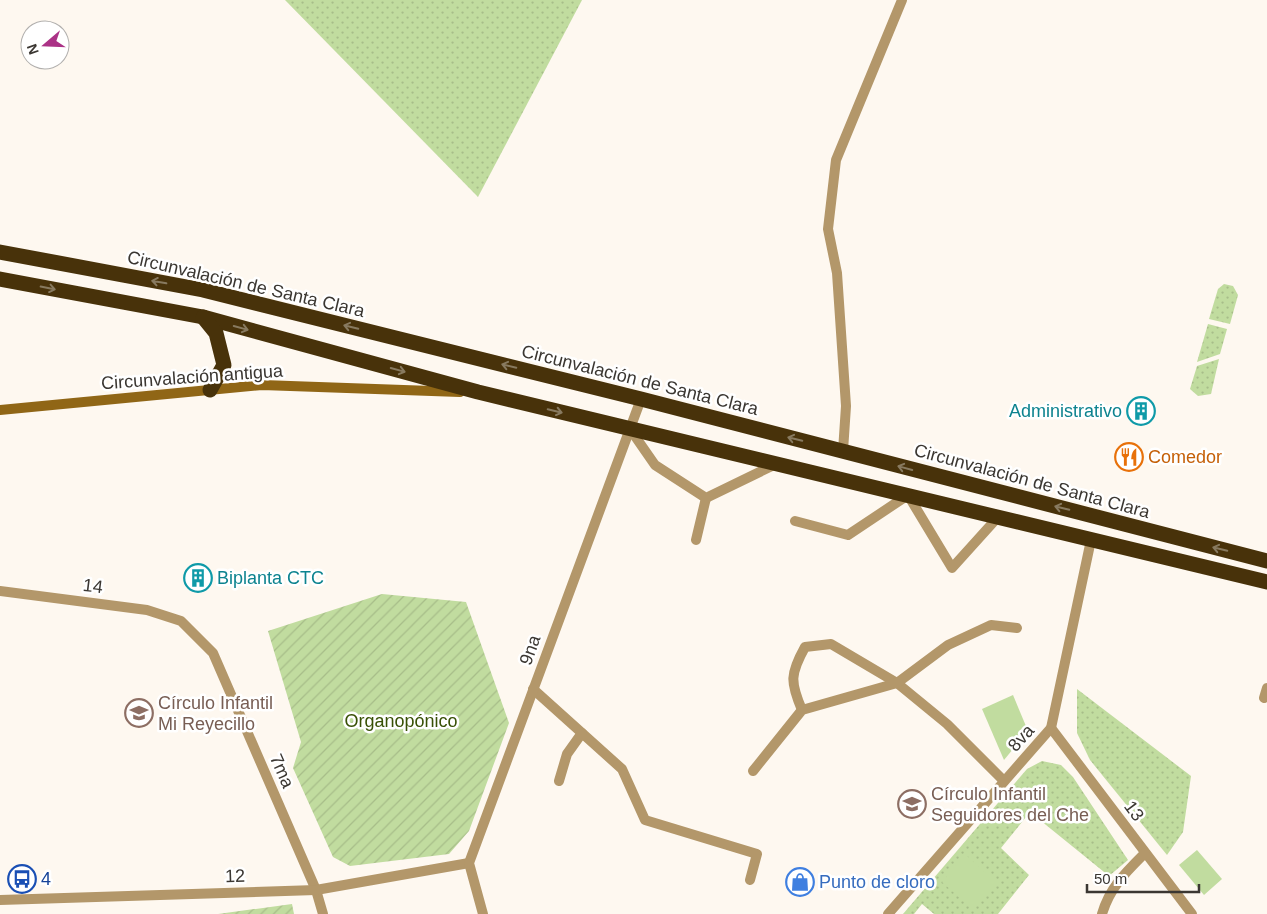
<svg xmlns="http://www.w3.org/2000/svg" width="1267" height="914" viewBox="0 0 1267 914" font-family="Helvetica,sans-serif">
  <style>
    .grass { fill: url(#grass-dots) }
    .park { fill: #c1dc9f }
    .garden { fill: url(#garden-furrows) }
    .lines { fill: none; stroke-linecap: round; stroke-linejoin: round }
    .street { stroke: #b3976a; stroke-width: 10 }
    .secondary { stroke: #906616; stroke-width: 10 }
    .highway { stroke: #48320a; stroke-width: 15 }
    .oneway { stroke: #887a60 }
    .labels { text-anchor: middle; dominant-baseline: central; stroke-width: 5; stroke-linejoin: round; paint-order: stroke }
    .street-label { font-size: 18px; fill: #3b3732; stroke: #fff }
    .culture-label { font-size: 18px; fill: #0d838f; stroke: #fff; text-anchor: end }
    .food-label { font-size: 18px; fill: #c56008; stroke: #fff; text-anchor: start }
    .education-label { font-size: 18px; fill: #785e54; stroke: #fff; text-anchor: start }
    .park-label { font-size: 18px; fill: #385005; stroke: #fff }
    .transit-label { font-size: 18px; fill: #164399; stroke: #fff; text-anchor: start }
    .shop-label { font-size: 18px; fill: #366cbe; stroke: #fff; text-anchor: start }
  </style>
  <defs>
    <pattern id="grass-dots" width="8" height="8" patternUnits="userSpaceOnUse" patternTransform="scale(1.25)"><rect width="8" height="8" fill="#c1dc9f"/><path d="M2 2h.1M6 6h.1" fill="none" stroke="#a7bd89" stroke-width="1.8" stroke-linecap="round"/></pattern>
    <pattern id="garden-furrows" width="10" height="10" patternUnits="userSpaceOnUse" patternTransform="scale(1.25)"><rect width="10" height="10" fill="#c1dc9f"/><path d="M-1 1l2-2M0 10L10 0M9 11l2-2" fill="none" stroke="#a7bd89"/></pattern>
  </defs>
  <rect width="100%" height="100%" fill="#fef8f0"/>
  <!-- grass -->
  <g class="grass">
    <polygon points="285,0 582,0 478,197"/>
    <polygon points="1224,284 1233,286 1238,295 1230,324 1209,319 1218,289"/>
    <polygon points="1208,324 1227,329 1220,354 1197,362"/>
    <polygon points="1219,359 1211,394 1198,396 1190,389 1197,366"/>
    <polygon points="1077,689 1191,776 1183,832 1167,855 1090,760 1077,733"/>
    <polygon points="1042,761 1061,765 1073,777 1128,860 1109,876 1030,812 1001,848 1029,875 998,914 934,914 922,904 914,914 903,914 1027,769"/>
  </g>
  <!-- park -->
  <g class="park">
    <polygon points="1013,695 1028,731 1004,760 982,709"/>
    <polygon points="1197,850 1222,879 1204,895 1179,865"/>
    <polygon points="965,854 996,882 972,909 942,882"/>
  </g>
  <!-- garden -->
  <g class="garden">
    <polygon points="382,594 466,602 509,723 469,831 449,854 350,866 333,857 293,768 301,742 268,631"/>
    <polygon points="292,904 294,914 215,914 218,914"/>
  </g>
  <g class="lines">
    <!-- street -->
    <g class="street">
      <polyline points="630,429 655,465 706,498 776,464"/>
      <polyline points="843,451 846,406 837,273 828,229 836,160 902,0"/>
      <polyline points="795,521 848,535 908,495 952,568 998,517"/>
      <polyline points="696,540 706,498"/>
      <polyline points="0,591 147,610 181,621 213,653 316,890 323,914"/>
      <polyline points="533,689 622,769 645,820 757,854 750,880"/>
      <polyline points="1264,698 1267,688"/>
      <path d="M802,710C790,682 790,674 805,647L831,644L897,683L947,724L1004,781"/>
      <polyline points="1051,728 1192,914"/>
      <polyline points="753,771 802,710 897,683 948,645 991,625 1017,628"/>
      <polyline points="559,781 567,754 582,733"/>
      <polyline points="0,900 316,890 469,863"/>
      <polyline points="483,914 469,863 641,399"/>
      <polyline points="888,914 1051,728 1091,540"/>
      <path d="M1102,914C1110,887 1126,872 1145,853"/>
    </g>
    <!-- secondary -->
    <polyline class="secondary" points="0,410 262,385 460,392"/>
    <!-- highway -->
    <g class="highway">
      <polyline points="0,252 203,290 641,399 1267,561"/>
      <polyline points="0,279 203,317 478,392 1267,582"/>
      <polyline points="203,317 216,333 224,365 210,390"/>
    </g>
  </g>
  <!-- one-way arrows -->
  <defs><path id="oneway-shaft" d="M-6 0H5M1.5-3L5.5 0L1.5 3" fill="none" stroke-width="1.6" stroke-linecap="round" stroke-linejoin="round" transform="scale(1.25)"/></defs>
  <g class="oneway">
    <use href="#oneway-shaft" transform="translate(159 282) rotate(-170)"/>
    <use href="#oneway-shaft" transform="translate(48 288) rotate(11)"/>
    <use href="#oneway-shaft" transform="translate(351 327) rotate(-166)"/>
    <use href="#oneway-shaft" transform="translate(241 328) rotate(15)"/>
    <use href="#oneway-shaft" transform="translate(509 366) rotate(-166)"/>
    <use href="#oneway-shaft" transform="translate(398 370) rotate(15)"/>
    <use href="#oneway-shaft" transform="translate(555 411) rotate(13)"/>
    <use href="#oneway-shaft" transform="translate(795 439) rotate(-166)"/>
    <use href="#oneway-shaft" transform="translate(905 468) rotate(-165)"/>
    <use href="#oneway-shaft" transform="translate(1062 508) rotate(-166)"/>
    <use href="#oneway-shaft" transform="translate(1220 549) rotate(-166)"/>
  </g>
  <!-- icons -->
  <defs>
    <symbol id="building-ring" viewBox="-11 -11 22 22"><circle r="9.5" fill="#fff" stroke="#0f9aa8" stroke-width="1.5"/><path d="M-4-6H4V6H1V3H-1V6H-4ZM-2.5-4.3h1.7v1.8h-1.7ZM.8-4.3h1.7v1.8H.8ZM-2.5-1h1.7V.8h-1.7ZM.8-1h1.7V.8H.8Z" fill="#0f9aa8"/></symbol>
    <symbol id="restaurant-ring" viewBox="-11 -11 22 22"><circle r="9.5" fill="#fff" stroke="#e8710a" stroke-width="1.5"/><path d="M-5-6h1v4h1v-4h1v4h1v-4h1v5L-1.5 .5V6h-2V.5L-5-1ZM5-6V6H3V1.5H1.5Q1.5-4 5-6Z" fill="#e8710a"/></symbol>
    <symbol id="school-ring" viewBox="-11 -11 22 22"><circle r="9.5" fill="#fff" stroke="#8d6e63" stroke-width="1.5"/><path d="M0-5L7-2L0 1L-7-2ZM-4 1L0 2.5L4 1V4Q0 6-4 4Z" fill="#8d6e63"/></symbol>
    <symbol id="bus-ring" viewBox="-11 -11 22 22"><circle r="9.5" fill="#fff" stroke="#1a4fb4" stroke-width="1.5"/><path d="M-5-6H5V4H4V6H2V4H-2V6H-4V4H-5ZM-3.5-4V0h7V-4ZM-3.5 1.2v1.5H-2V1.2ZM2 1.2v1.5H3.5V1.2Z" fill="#1a4fb4"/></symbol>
    <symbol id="shop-ring" viewBox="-11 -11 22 22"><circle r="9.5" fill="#fff" stroke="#3f7fe0" stroke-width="1.5"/><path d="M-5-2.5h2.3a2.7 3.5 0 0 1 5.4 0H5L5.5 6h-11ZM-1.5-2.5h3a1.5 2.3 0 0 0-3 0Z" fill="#3f7fe0"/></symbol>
  </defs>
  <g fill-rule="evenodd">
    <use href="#building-ring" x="1125" y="395" width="32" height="32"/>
    <use href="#restaurant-ring" x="1113" y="441" width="32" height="32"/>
    <use href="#building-ring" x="182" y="562" width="32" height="32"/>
    <use href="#school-ring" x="123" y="697" width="32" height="32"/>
    <use href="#school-ring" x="896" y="788" width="32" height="32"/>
    <use href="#bus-ring" x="6" y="863" width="32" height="32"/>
    <use href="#shop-ring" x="784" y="866" width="32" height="32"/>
  </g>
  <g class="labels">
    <!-- street labels -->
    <g class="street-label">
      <text transform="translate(246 284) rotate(13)">Circunvalación de Santa Clara</text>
      <text transform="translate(192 377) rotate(-4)">Circunvalación antigua</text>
      <text transform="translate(640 380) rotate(14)">Circunvalación de Santa Clara</text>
      <text transform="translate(1032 481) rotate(15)">Circunvalación de Santa Clara</text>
      <text transform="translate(93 586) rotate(7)">14</text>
      <text transform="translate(530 650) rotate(-70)">9na</text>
      <text transform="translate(1021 738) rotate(-48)">8va</text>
      <text transform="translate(282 771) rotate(66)">7ma</text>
      <text transform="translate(1134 811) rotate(53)">13</text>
      <text transform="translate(235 876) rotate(-2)">12</text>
    </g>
    <!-- culture labels -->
    <g class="culture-label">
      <text x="1122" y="411">Administrativo</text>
      <text x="217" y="578" text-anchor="start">Biplanta CTC</text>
    </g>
    <!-- food labels -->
    <g class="food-label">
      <text x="1148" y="457">Comedor</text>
    </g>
    <!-- education labels -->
    <g class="education-label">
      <text x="158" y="703">Círculo Infantil<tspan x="158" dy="21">Mi Reyecillo</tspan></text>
      <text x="931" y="794">Círculo Infantil<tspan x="931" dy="21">Seguidores del Che</tspan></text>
    </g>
    <!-- park labels -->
    <g class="park-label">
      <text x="401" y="721">Organopónico</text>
    </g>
    <!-- transit labels -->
    <g class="transit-label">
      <text x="41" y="879">4</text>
    </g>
    <!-- shop labels -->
    <g class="shop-label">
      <text x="819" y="882">Punto de cloro</text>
    </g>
  </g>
  <!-- north arrow -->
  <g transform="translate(45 45) rotate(251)"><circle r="24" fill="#ffffff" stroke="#b1afad"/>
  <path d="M0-4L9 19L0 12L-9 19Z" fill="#ab3286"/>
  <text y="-8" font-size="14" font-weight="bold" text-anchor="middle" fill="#3b3732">N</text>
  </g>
  <!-- scale -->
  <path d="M1087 884v8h112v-8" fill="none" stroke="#3b3732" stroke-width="2.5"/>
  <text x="1094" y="884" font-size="15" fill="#3b3732" stroke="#ffffff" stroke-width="4" paint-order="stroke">50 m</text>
</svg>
